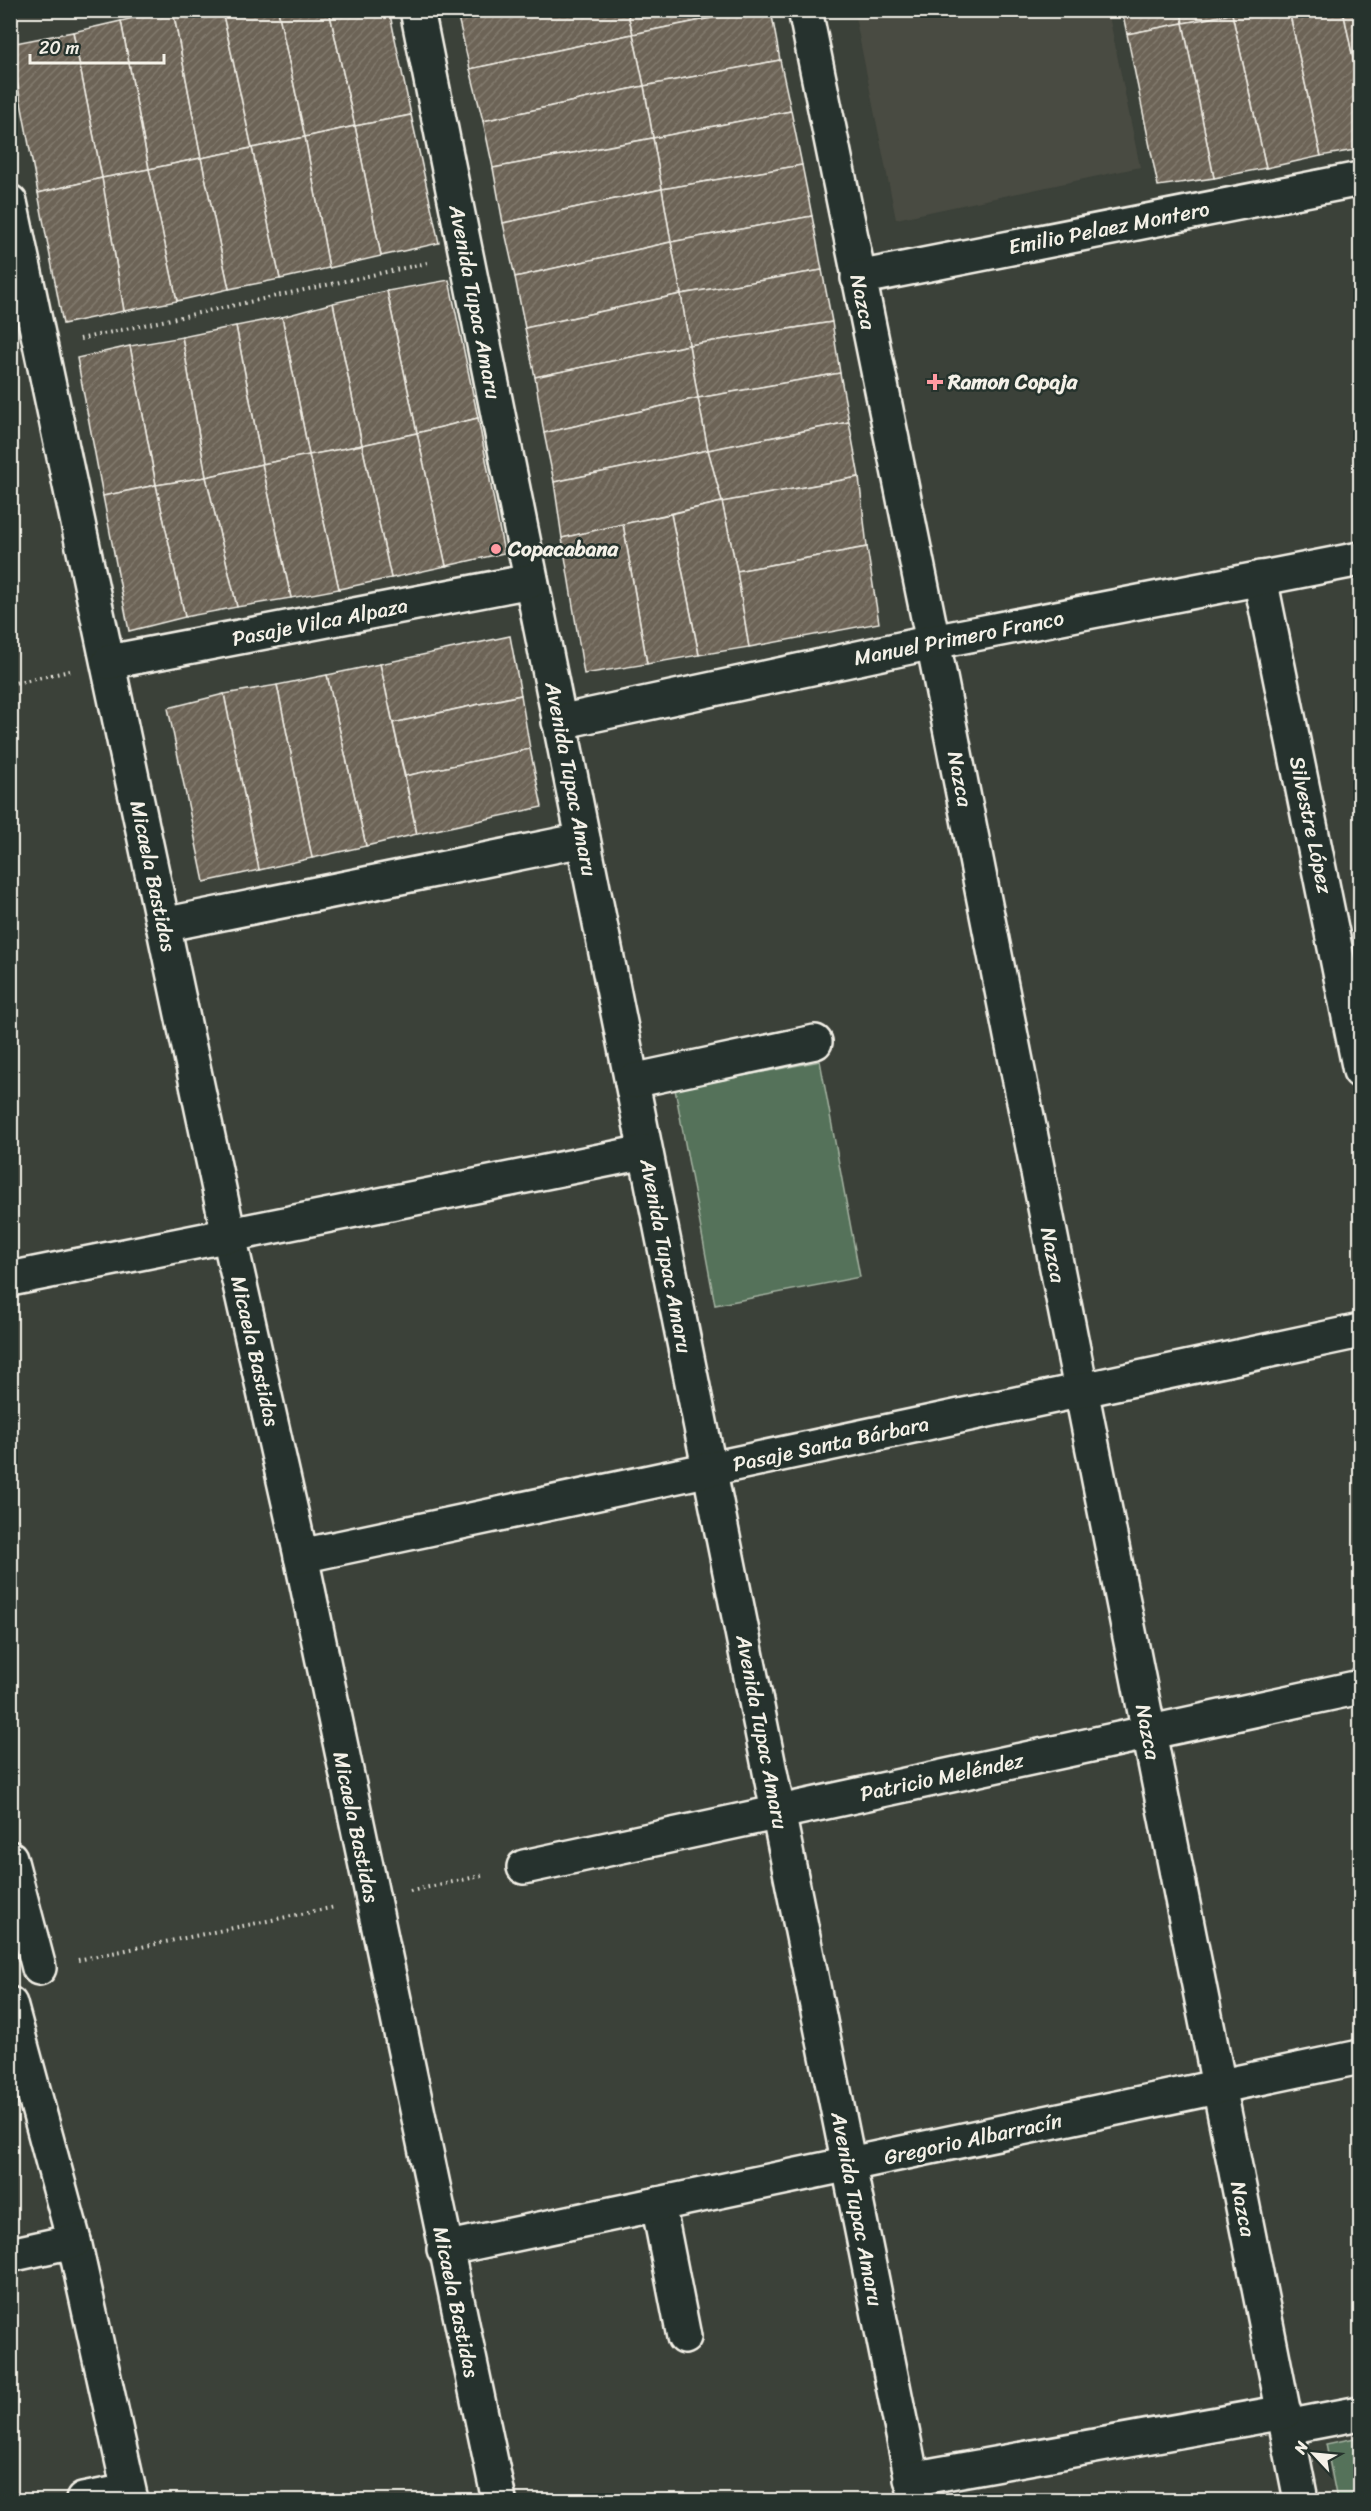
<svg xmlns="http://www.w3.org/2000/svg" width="1371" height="2511" viewBox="0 0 1371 2511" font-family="Sriracha,sans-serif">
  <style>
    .built { fill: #4a4b42 }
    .park { fill: #54725a; stroke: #a4b2a1; stroke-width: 1.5 }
    .building { fill: url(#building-hatch); stroke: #f4f1e8; stroke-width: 1.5 }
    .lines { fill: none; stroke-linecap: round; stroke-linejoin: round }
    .minor-casing { stroke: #f4f1e8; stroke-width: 38 }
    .path { stroke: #f4f1e8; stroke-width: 4; stroke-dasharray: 1.5 4.5; stroke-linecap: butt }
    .minor { stroke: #26332d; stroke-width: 33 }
    .poi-dot { fill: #ff9aa2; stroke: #26332d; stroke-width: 2 }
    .labels { text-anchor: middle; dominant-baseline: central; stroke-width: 5; stroke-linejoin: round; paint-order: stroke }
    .street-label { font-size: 21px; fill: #f4f1e8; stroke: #26332d }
    .poi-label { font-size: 21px; font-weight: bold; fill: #f4f1e8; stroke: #26332d; text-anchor: start }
  </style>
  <defs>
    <pattern id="building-hatch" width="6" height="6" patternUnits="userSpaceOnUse" patternTransform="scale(1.5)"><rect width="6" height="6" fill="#6c6356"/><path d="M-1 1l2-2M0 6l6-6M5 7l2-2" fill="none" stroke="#827a6e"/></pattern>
  </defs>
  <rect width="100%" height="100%" fill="#3b4139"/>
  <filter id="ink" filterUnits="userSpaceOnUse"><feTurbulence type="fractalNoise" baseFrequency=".0167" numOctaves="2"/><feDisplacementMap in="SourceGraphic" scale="12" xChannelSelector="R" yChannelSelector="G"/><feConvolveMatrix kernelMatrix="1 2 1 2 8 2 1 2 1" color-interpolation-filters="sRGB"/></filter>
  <g filter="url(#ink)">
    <!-- built -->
    <polygon class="built" points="854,11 1108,11 1140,167 896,219"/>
    <!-- park -->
    <g class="park">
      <polygon points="820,1061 860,1277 715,1305 675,1089"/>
      <polygon points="1360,2437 1360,2500 1337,2500 1326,2444"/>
    </g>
    <!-- building -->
    <g class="building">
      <polygon points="165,10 173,10 201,158 149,169 121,21"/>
      <polygon points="173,10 222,10 252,148 201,158"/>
      <polygon points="222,10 278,10 305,137 252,148"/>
      <polygon points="278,10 329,10 355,126 305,137"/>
      <polygon points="329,10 389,10 411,115 355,126"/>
      <polygon points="457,10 489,10 458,17"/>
      <polygon points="489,10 627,10 633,34 470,69 458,17"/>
      <polygon points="627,10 751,10 633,34"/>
      <polygon points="751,10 771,10 780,60 644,86 633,34"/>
      <polygon points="1122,10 1181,10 1183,23 1127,34"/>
      <polygon points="1181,10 1231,10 1232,14 1183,23"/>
      <polygon points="1254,10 1289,10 1321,156 1266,168 1232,14"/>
      <polygon points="1289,10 1343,10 1360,92 1360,149 1321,156"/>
      <polygon points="1343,10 1360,10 1360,92"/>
      <polygon points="1232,14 1266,168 1214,178 1183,23"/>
      <polygon points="121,21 149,169 102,178 73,32"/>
      <polygon points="1183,23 1214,178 1158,186 1127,34"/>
      <polygon points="73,32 102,178 38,193 10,44"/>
      <polygon points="633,34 644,86 483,121 470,69"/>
      <polygon points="780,60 791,111 653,138 644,86"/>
      <polygon points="644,86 653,138 493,168 483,121"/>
      <polygon points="791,111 802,165 662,189 653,138"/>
      <polygon points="411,115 439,243 381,256 355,126"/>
      <polygon points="355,126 381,256 329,268 305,137"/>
      <polygon points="305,137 329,268 280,279 252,148"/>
      <polygon points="653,138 662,189 503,223 493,168"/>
      <polygon points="252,148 280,279 229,289 201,158"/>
      <polygon points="201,158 229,289 177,301 149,169"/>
      <polygon points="802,165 812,216 671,242 662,189"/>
      <polygon points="149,169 177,301 124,311 102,178"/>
      <polygon points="102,178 124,311 63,324 38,193"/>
      <polygon points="662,189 671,242 515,277 503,223"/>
      <polygon points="812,216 822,270 681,294 671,242"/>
      <polygon points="671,242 681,294 525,328 515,277"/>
      <polygon points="822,270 832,322 689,345 681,294"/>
      <polygon points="449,280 478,418 417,433 387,291"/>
      <polygon points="387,291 417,433 362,445 333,303"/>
      <polygon points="681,294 689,345 535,377 525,328"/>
      <polygon points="333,303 362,445 309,455 282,317"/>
      <polygon points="282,317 309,455 262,464 236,326"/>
      <polygon points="832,322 840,373 698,398 689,345"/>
      <polygon points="236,326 262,464 206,477 182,337"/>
      <polygon points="182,337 206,477 156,485 130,346"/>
      <polygon points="689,345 698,398 544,433 535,377"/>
      <polygon points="130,346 156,485 103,496 77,358"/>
      <polygon points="840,373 849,422 708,450 698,398"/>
      <polygon points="698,398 708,450 554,482 544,433"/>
      <polygon points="478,418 504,553 446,566 417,433"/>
      <polygon points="849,422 859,477 722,502 708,450"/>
      <polygon points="417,433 446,566 391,578 362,445"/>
      <polygon points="362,445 391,578 339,589 309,455"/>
      <polygon points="708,450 722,502 562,538 554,482"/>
      <polygon points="309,455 339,589 291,598 262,464"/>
      <polygon points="262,464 291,598 237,607 206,477"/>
      <polygon points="206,477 237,607 185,617 156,485"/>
      <polygon points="859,477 867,547 737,571 722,502"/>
      <polygon points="156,485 185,617 129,631 103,496"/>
      <polygon points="722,502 737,571 749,647 699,655 671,514"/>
      <polygon points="671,514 699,655 647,664 623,524"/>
      <polygon points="623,524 647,664 584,674 562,538"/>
      <polygon points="867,547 879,623 749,647 737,571"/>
      <polygon points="510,636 521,695 393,723 380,664"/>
      <polygon points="380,664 417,834 366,846 327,675"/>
      <polygon points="327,675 366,846 312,858 277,685"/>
      <polygon points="277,685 312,858 259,870 224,694"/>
      <polygon points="224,694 259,870 204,882 168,708"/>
      <polygon points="521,695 530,749 405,776 393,723"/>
      <polygon points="530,749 542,807 417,834 405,776"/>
    </g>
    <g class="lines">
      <defs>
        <g id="minor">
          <polyline points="417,10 916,2500"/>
          <polyline points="805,10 933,642 1301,2500"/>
          <polyline points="10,202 229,1236 301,1556 499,2500"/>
          <polyline points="858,278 1360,179"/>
          <polyline points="1260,578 1360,1071"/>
          <polyline points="109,662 531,581"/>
          <polyline points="559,722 933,642 1360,559"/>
          <polyline points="163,925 583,840"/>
          <polyline points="632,1081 815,1042"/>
          <polyline points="10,1279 645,1152"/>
          <polyline points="301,1556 1360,1331"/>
          <polyline points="10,1858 39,1968"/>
          <polyline points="524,1867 1360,1687"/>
          <polyline points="10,2004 74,2241 131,2500"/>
          <polyline points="658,2204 684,2337"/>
          <polyline points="444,2249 1360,2057"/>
          <polyline points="10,2255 74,2241"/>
          <polyline points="1287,2427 1360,2413"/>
          <polyline points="911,2479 1284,2412"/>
          <polyline points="83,2500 128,2491"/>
        </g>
      </defs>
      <!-- minor casing -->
      <use href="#minor" class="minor-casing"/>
      <!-- path -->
      <g class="path">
        <polyline points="80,339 427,263"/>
        <polyline points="10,684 70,671"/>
        <polyline points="410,1891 485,1875"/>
        <polyline points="78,1960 335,1907"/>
      </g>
      <!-- minor -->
      <use href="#minor" class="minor"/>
    </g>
  </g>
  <!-- markers -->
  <g class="poi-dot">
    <path d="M932 373h6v6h6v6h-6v6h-6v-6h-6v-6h6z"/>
    <circle cx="496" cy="549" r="6"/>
  </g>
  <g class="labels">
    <!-- street labels -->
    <g class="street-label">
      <text transform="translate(1109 228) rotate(-11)">Emilio Pelaez Montero</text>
      <text transform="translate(475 302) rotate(79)">Avenida Tupac Amaru</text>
      <text transform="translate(863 302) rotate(78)">Nazca</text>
      <text transform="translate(320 622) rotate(-11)">Pasaje Vilca Alpaza</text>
      <text transform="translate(959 638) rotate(-11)">Manuel Primero Franco</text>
      <text transform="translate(571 779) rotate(79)">Avenida Tupac Amaru</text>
      <text transform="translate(960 779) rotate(79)">Nazca</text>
      <text transform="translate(1311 825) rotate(78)">Silvestre López</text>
      <text transform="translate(153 876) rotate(78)">Micaela Bastidas</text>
      <text transform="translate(1053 1255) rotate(79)">Nazca</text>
      <text transform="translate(666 1256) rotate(79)">Avenida Tupac Amaru</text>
      <text transform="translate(255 1351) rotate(77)">Micaela Bastidas</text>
      <text transform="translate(831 1444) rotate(-12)">Pasaje Santa Bárbara</text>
      <text transform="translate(762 1732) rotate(79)">Avenida Tupac Amaru</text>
      <text transform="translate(1148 1732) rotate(79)">Nazca</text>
      <text transform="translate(942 1777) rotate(-12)">Patricio Meléndez</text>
      <text transform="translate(356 1827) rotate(78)">Micaela Bastidas</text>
      <text transform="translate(973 2139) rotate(-12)">Gregorio Albarracín</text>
      <text transform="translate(857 2209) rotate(79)">Avenida Tupac Amaru</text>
      <text transform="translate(1243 2209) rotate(79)">Nazca</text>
      <text transform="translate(456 2302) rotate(78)">Micaela Bastidas</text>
    </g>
    <!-- poi labels -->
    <g class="poi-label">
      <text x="948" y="382">Ramon Copaja</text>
      <text x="508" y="549">Copacabana</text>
    </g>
  </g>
  <!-- margin -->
  <rect width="1371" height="2511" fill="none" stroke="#26332d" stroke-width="36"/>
  <rect x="18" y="18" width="1335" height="2475" fill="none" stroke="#f4f1e8" stroke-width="2" filter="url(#ink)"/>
  <!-- north arrow -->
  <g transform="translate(1314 2454) rotate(296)" stroke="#26332d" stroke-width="4.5" paint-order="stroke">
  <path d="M0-4.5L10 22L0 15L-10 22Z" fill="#f4f1e8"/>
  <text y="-9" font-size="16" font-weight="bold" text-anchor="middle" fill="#f4f1e8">N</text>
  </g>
  <!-- scale -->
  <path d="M30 54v9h134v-9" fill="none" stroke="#f4f1e8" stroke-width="3"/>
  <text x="39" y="54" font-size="18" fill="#f4f1e8" stroke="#26332d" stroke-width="4.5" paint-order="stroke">20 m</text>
</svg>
